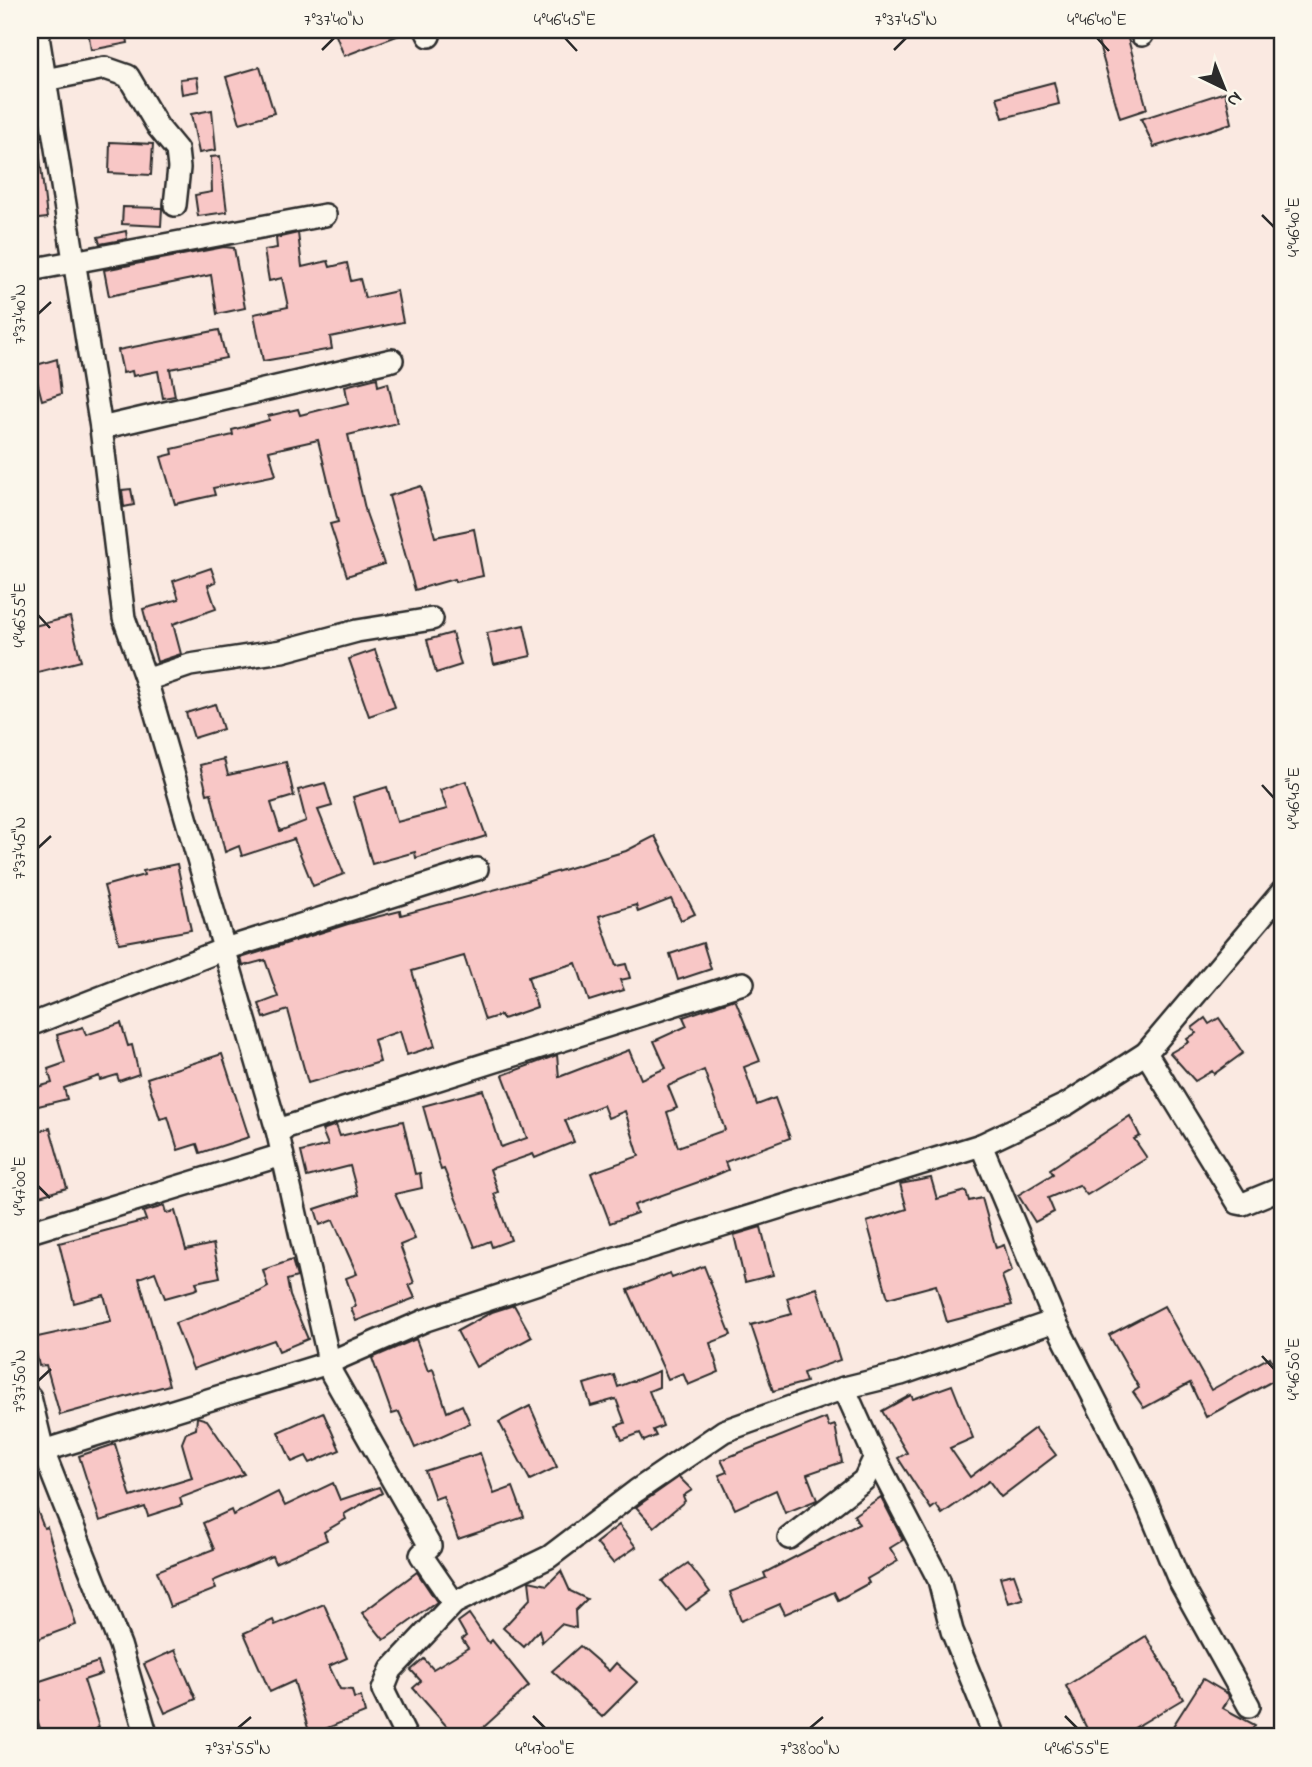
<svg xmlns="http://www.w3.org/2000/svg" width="1312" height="1767" viewBox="0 0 1312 1767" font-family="'Indie Flower',sans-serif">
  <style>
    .building { fill: #f8c7c6; stroke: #2b2b2b; stroke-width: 2; fill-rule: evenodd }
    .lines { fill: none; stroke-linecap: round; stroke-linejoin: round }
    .minor-casing { stroke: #2b2b2b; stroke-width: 26 }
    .minor { stroke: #fbf7ec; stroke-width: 21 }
    .ticks { fill: none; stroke: #2b2b2b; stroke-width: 2.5 }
    .neatline { fill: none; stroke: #2b2b2b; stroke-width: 2.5 }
    .ticks-label { font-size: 18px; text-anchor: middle; fill: #2b2b2b }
  </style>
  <rect width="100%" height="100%" fill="#fae9e1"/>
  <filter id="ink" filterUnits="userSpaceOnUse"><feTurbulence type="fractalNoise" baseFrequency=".0143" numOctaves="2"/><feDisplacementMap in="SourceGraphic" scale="14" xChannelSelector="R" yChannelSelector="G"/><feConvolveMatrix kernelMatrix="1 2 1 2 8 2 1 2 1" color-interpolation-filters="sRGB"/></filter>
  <g filter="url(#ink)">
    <!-- building -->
    <g class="building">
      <polygon points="88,30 126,30 128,43 91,50"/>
      <polygon points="334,30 410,30 410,31 344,56"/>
      <polygon points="1127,35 1147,109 1120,118 1098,41"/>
      <polygon points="260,67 274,113 240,123 226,77"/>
      <polygon points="197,77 199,91 182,94 180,79"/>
      <polygon points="1054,82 1059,104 1003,118 997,97"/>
      <polygon points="1225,92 1232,123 1154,147 1141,119"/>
      <polygon points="212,110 216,150 199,153 191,114"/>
      <polygon points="110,142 153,144 151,175 109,173"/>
      <polygon points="39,150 47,218 30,220 30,151"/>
      <polygon points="220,156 227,212 198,216 195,195 212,192 211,157"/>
      <polygon points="123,207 162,208 161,226 122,224"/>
      <polygon points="126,231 127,239 100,244 98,237"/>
      <polygon points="298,233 302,267 328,261 330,267 347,263 351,281 360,279 365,298 397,291 403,322 330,337 332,349 263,361 254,314 288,307 282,278 269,281 264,250 277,248 276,238"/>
      <polygon points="224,247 234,248 245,308 217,314 211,275 109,296 104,270"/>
      <polygon points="219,330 226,358 170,369 175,396 163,398 158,371 133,376 132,371 123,373 118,350"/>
      <polygon points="57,359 61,394 42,400 33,366"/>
      <polygon points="377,378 378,386 388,383 397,423 348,435 366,513 384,564 347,576 330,524 338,522 318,440 269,451 276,475 213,488 215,495 175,504 161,457 173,454 172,449 233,435 232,430 269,420 268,416 298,409 300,415 348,403 345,386"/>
      <polygon points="421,486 435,537 474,529 483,576 455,582 454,579 415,590 389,496"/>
      <polygon points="131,489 134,505 124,507 122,490"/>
      <polygon points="211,568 216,582 208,585 216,609 173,624 181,654 157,662 143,609 179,599 173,581"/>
      <polygon points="70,617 81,661 30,674 30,627"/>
      <polygon points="524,625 531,656 494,664 487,633"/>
      <polygon points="452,633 461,665 436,673 427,640"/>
      <polygon points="375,650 395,707 369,716 349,659"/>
      <polygon points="215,704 223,729 194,738 186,713"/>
      <polygon points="224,759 228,775 286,762 294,796 271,803 280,831 306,821 298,790 325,783 332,806 318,810 344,874 313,886 294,839 242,856 239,846 225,852 211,793 207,794 200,765"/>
      <polygon points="466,781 486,836 416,858 415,852 372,864 353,797 387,787 397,822 447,809 440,790"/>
      <polygon points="655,836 695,914 681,920 671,899 638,912 636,905 599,916 616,966 626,964 630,978 620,980 624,990 589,1001 576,963 528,977 537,1007 503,1019 501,1015 485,1020 464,956 412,971 435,1046 407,1055 400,1031 374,1040 380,1062 308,1083 288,1010 264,1018 259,1004 278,997 265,960 243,966 241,958 348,924 400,911 401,915 526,881 626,851"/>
      <polygon points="177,864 191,930 119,943 104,886 144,875 143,871"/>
      <polygon points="703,943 711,969 678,980 670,954"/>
      <path d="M735,999L760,1061L744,1067L757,1105L775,1098L790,1138L725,1162L728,1170L707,1179L634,1205L637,1213L610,1223L591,1173L639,1156L625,1111L608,1118L603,1105L565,1120L574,1142L535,1158L533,1154L490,1169L498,1192L494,1194L511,1240L492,1247L490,1241L475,1247L444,1169L441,1170L423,1106L483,1090L501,1147L527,1138L503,1075L557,1055L559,1077L629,1050L641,1079L666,1068L654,1041L687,1026L683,1017ZM704,1070L725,1130L678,1147L667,1112L677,1108L668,1086Z"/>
      <polygon points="1205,1018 1209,1024 1219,1018 1243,1053 1214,1074 1212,1071 1195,1081 1170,1053 1189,1042 1187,1039 1196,1033 1192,1028"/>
      <polygon points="121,1023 128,1046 132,1045 139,1074 119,1081 117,1075 100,1080 99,1076 64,1088 67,1099 30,1108 30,1089 52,1083 48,1069 65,1063 57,1035 83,1027 86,1035"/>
      <polygon points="222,1054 249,1137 200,1153 197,1144 178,1150 168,1117 160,1119 147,1078"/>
      <polygon points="1130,1116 1140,1136 1134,1139 1147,1158 1087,1195 1079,1185 1048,1198 1054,1212 1035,1222 1018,1195 1053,1174 1050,1169"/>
      <polygon points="403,1121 415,1174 420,1173 422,1188 395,1194 415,1239 400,1245 414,1283 409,1285 415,1298 356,1321 351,1308 356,1306 346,1278 357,1274 333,1220 320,1225 315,1209 358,1195 350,1166 307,1177 301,1152 328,1145 322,1130 336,1125 340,1136"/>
      <polygon points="50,1128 67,1188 36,1197 30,1174 30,1134"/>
      <polygon points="931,1178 937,1199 966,1191 969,1201 982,1198 996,1248 1004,1245 1012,1271 1002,1276 1012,1305 947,1322 936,1285 888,1298 867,1222 907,1209 900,1184"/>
      <polygon points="164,1206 166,1213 175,1211 186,1250 213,1244 220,1277 196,1282 198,1288 194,1290 165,1298 155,1272 139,1278 169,1385 60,1415 46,1365 39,1366 33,1338 111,1321 104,1295 74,1303 59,1243 146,1220 143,1212"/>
      <polygon points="761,1227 773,1275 745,1282 734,1235"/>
      <polygon points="292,1260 297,1277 287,1280 290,1296 308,1339 279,1351 274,1340 193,1369 175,1323 259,1292 268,1287 263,1270"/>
      <polygon points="704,1266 731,1335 710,1343 719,1372 688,1385 683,1373 668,1379 628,1290 670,1273 672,1278"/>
      <polygon points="817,1288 840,1360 803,1373 806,1382 773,1391 751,1325 792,1314 787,1298"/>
      <polygon points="514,1305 532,1337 476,1367 457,1331 492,1312"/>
      <polygon points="1164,1306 1211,1390 1270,1357 1280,1377 1206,1417 1190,1383 1144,1408 1133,1392 1139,1388 1109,1335"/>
      <polygon points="416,1339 428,1371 433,1369 447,1412 462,1405 470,1423 415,1448 399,1412 392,1414 372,1358"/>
      <polygon points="659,1371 659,1387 649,1391 663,1426 653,1430 656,1436 644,1441 640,1433 622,1440 616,1426 625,1423 616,1399 591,1406 584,1384 614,1375 618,1387"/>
      <polygon points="952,1385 973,1438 950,1448 970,1477 1035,1428 1056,1455 1001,1497 989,1481 942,1514 936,1505 931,1509 898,1458 907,1453 882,1411 911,1395 913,1399"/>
      <polygon points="530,1406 557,1467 530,1480 499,1422"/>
      <polygon points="323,1412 340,1450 310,1463 306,1456 292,1462 278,1432"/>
      <polygon points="197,1417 207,1420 244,1474 180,1498 182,1505 148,1516 145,1507 100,1521 79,1456 115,1444 131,1497 192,1478 182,1443 186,1433 196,1429"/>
      <polygon points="826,1418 829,1427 835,1425 842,1462 807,1474 817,1500 785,1513 776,1490 735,1509 719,1475 727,1472 721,1460"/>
      <polygon points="480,1453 494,1494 513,1487 524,1517 458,1539 443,1496 435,1499 425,1471"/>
      <polygon points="679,1477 692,1490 683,1496 685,1501 654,1527 636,1507"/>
      <polygon points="333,1483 340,1500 379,1487 382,1493 344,1514 346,1519 324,1532 327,1540 275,1563 272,1556 213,1581 216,1589 170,1607 157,1571 214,1549 203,1523 231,1510 233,1515 278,1492 285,1506"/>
      <polygon points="30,1492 44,1528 47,1527 76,1625 30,1642 30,1603 34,1601 30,1587"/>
      <polygon points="881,1497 903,1540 890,1548 898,1561 867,1579 869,1583 838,1600 834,1592 785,1614 780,1604 741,1621 730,1592 766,1578 764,1573 859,1524 854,1515"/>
      <polygon points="619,1525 636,1547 613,1563 596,1543"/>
      <polygon points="688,1563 710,1592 686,1610 662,1581"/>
      <polygon points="561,1571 570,1591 587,1599 575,1611 576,1628 561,1624 542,1642 539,1630 524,1647 503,1628 531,1598 529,1581 547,1585"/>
      <polygon points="417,1572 437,1602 384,1640 362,1613"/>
      <polygon points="1014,1574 1023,1599 1008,1603 1000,1577"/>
      <polygon points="324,1604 347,1658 329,1666 340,1689 352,1690 354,1698 361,1697 365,1713 310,1735 294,1681 270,1692 244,1633 273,1620 275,1625"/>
      <polygon points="469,1614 489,1643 492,1640 529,1686 473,1737 456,1737 413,1688 421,1681 411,1670 424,1659 433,1669 468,1648 462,1639 466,1636 458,1622"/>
      <polygon points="1146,1636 1183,1699 1119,1737 1091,1737 1066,1686"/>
      <polygon points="580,1646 609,1671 616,1663 637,1682 602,1717 552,1671"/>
      <polygon points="175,1650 196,1699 165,1713 144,1664"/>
      <polygon points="98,1662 102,1674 84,1680 99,1727 96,1729 98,1737 43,1737 38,1722 32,1724 30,1716 30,1703 40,1700 34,1683"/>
      <polygon points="1203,1679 1228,1694 1229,1698 1223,1708 1255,1725 1247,1737 1166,1737"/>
    </g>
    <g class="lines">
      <defs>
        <g id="minor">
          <polyline points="37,30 101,428 124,618 146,680 277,1130 332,1374 430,1546 421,1555 454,1603"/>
          <polyline points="426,30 429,36"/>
          <polyline points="1142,30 1142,35"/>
          <polyline points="30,83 105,68 128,76 158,127 177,150 179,168 175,205"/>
          <polyline points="30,270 325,215"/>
          <polyline points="101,428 392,360"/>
          <polyline points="146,680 190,665 282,651 357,631 432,619"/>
          <polyline points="30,1025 222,950 477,869"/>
          <polyline points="1146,1053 1238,1203 1243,1204 1282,1188"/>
          <polyline points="277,1130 743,983"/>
          <polyline points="981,1145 1055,1321 1143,1494 1179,1580 1249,1706"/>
          <polyline points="30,1232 282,1155"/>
          <polyline points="30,1397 43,1451 120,1645 147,1737"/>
          <polyline points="43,1451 328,1363 426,1320 593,1265 981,1145 1067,1104 1146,1053 1282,892"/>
          <polyline points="875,1457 939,1580 952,1631 995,1737"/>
          <polyline points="789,1538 864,1480 875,1457 844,1388"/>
          <polyline points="406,1737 383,1690 391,1670 454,1603 549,1557 636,1491 724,1431 844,1388 901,1374 1055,1321"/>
        </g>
      </defs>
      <!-- minor casing -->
      <use href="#minor" class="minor-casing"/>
      <!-- minor -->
      <use href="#minor" class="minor"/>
    </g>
  </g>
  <!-- ticks -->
  <path class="ticks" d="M565,38L577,51M1097,38L1109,51M322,50L334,38M894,50L906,38M1262,215L1274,227M38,314L51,302M38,615L50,628M1262,785L1274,798M38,848L51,836M38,1186L50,1198M1262,1356L1274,1369M38,1381L51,1369M533,1716L545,1728M1065,1716L1077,1728M238,1728L251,1717M810,1728L823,1717"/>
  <!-- margin -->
  <rect width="1312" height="1767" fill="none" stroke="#fbf7ec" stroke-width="77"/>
  <!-- north arrow -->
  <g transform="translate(1224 88) rotate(137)" stroke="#fbf7ec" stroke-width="5" paint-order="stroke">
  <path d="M0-5L12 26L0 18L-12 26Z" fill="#2b2b2b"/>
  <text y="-10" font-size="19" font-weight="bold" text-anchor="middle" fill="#2b2b2b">N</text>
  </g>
  <rect x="38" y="38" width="1236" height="1690" class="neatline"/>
  <g class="ticks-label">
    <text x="334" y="25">7°37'40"N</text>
    <text x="565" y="25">4°46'45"E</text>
    <text x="906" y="25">7°37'45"N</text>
    <text x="1097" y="25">4°46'40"E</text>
    <text transform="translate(1293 227) rotate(-90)" y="6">4°46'40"E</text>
    <text transform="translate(19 314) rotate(-90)" y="6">7°37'40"N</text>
    <text transform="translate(19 615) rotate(-90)" y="6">4°46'55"E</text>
    <text transform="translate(1293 798) rotate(-90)" y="6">4°46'45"E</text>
    <text transform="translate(19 848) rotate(-90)" y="6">7°37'45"N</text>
    <text transform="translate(19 1186) rotate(-90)" y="6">4°47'00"E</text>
    <text transform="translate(1293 1369) rotate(-90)" y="6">4°46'50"E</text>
    <text transform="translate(19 1381) rotate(-90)" y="6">7°37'50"N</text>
    <text x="238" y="1754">7°37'55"N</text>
    <text x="545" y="1754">4°47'00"E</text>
    <text x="810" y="1754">7°38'00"N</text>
    <text x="1077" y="1754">4°46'55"E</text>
  </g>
</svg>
